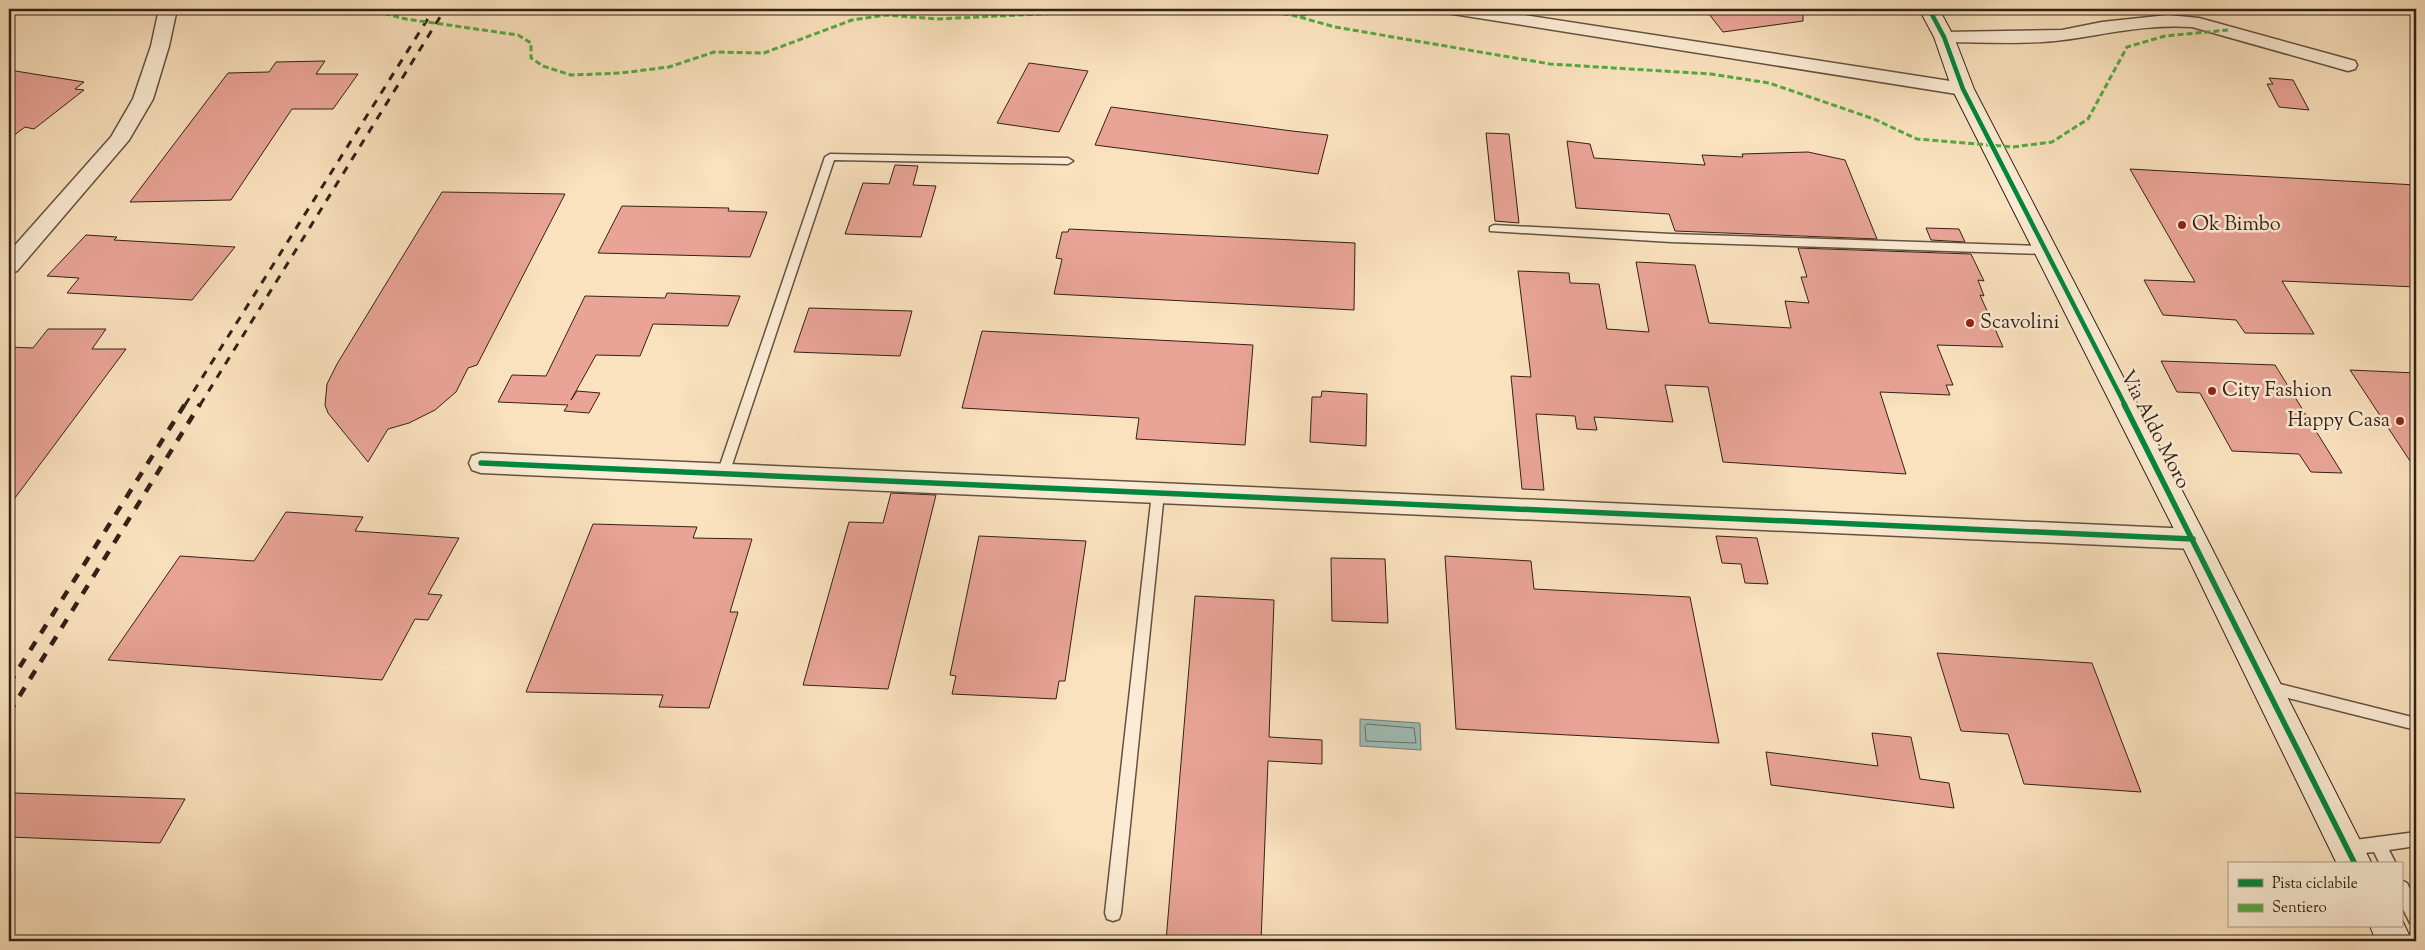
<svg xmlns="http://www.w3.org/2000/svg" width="2425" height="950" viewBox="0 0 2425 950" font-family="'Sorts Mill Goudy',serif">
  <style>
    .water { fill: #9fbdb7; stroke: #747f77 }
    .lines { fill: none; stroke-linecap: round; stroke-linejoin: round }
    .shore { stroke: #696f67; stroke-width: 1 }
    .building { fill: #e9a497; stroke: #332117 }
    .lane-casing { stroke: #655141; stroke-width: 3 }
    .street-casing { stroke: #655141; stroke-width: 3 }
    .secondary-casing { stroke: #332117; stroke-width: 2 }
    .lane { fill: #fcecd5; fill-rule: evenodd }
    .street { fill: #fcecd5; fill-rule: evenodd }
    .secondary { fill: #fcecd5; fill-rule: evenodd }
    .rail-far1 { stroke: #332117; stroke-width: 3; stroke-dasharray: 8 8; stroke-linecap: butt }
    .rail { stroke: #332117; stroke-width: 4.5; stroke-dasharray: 10 10; stroke-linecap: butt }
    .quiet { stroke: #54aa42; stroke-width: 3; stroke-dasharray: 6 3; stroke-linecap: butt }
    .cycleway-far1-casing { stroke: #fcecd5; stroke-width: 7 }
    .cycleway-casing { stroke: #fcecd5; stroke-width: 9 }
    .cycleway-far1 { stroke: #00873e; stroke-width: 4.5 }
    .cycleway { stroke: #00873e; stroke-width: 5.5 }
    .poi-dot { fill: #8f2418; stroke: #fcecd5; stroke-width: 2 }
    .labels { text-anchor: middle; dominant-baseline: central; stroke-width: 5; stroke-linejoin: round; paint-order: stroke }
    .poi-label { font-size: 20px; fill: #332117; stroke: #fcecd5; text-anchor: start }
    .street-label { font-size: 20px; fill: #332117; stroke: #fcecd5 }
  </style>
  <rect width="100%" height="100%" fill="#fae2be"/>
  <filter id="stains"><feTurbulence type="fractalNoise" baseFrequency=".004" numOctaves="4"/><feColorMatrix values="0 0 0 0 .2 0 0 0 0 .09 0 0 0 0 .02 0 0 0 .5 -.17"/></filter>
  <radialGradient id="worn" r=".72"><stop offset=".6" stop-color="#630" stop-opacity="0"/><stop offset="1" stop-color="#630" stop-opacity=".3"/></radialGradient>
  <!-- water -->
  <polygon class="water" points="1360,719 1420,723 1421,750 1360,746"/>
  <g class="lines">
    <!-- shore -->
    <polygon class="shore" points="1367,724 1414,728 1416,743 1366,741 1365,727"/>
  </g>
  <!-- building -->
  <g class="building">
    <polygon points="1705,9 1803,9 1803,21 1723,32"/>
    <polygon points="325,61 316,74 358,74 333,109 292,109 231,200 130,202 228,73 269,72 276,62"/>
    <polygon points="1029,63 1088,71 1059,132 997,123"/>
    <polygon points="9,70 84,82 75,89 84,90 34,129 25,127 9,139"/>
    <polygon points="2269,78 2293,80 2309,110 2279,107 2267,84 2273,84"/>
    <polygon points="1111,107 1292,131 1328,135 1318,174 1095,145"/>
    <polygon points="1486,133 1509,134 1519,223 1495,221"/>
    <polygon points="1567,141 1590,144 1594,158 1705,165 1702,155 1743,157 1742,154 1808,152 1845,160 1877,239 1675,231 1669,214 1576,208"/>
    <polygon points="895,165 918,166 913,185 936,186 921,237 845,234 863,183 889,184"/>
    <polygon points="2130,169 2416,185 2416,287 2282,281 2314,334 2245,333 2236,320 2163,315 2144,280 2195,282"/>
    <polygon points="442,192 565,194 477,365 468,368 456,392 435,410 409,423 388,429 368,462 328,413 325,405 327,384 337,364"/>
    <polygon points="622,206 729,208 728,211 767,212 750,257 598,253"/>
    <polygon points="1926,228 1959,229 1965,242 1931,240"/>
    <polygon points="1069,229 1355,243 1354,310 1054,294 1062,259 1056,258 1062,232 1068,232"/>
    <polygon points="86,235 117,237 114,240 235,247 192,300 67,293 79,278 47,276"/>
    <polygon points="1798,248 1971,254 1984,281 1978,280 1984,296 1980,295 2003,347 1937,345 1953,385 1946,385 1950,395 1880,392 1906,474 1723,462 1708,387 1665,385 1673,422 1594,417 1597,430 1577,429 1575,416 1536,414 1544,490 1522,489 1511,376 1531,377 1518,271 1569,273 1570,283 1599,284 1607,329 1649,332 1636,262 1695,265 1709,323 1791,328 1785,301 1809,303 1801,277 1807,277"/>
    <polygon points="667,293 740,296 728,326 653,324 640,356 596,355 571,400 577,391 600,393 589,413 564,411 568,405 498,402 512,375 546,376 585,296 665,298"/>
    <polygon points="809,308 912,311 900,356 794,352"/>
    <polygon points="48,329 106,329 92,349 126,349 9,506 9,347 33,348"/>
    <polygon points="982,331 1253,345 1245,445 1136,439 1139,418 962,408"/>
    <polygon points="2161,361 2275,365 2342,473 2311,472 2299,454 2232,451 2200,393 2177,392"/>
    <polygon points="2350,370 2416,373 2416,470"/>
    <polygon points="1322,391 1367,394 1366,446 1310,442 1312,397 1321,397"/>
    <polygon points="891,493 936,495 888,689 803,685 849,522 883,523"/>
    <polygon points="286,512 363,517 355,531 459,538 428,594 442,595 428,620 415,619 382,680 108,660 180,556 254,561"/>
    <polygon points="593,524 697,527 693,538 752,539 730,612 738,612 709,708 659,707 663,695 526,692"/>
    <polygon points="979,536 1086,541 1065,681 1059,681 1056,699 952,694 956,676 950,675"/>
    <polygon points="1716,536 1757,538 1768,584 1745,583 1741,564 1722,563"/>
    <polygon points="1445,556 1531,561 1534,589 1690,597 1719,743 1456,729"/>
    <polygon points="1331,558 1385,559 1388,623 1332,621"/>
    <polygon points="1195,596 1274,600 1269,737 1322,740 1322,764 1268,761 1261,941 1166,941"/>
    <polygon points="1937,653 2092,663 2141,792 2024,784 2008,734 1961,731"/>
    <polygon points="1872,733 1911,737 1920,779 1949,783 1954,808 1771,785 1766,752 1878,766"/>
    <polygon points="14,793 185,799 160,843 9,837 9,800"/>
  </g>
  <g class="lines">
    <defs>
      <g id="lane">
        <polygon points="830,154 1068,158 1073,161 1068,164 834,160 729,474 727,477 719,477 717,474 825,157"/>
        <polygon points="1494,225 1671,234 2045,246 2050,250 2045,254 1671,242 1490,231 1490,227"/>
        <polygon points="1158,488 1162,489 1164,493 1121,913 1119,919 1113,921 1107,919 1105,913 1152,493 1154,489"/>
        <polygon points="2268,681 2416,718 2416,730 2268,693 2263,691 2261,687 2263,683"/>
        <polygon points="2416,832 2416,846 2389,850 2396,864 2380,864 2374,852 2347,855 2342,853 2339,848 2342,843 2347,841"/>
        <polygon points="2401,880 2407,883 2416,901 2416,925 2410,923 2401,905"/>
      </g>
      <g id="street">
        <polygon points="159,9 177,9 169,46 153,99 129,140 17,271 9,273 9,252 111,137 133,99 151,46"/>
        <polygon points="1444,9 1486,9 1963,83 1970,85 1973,89 1970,93 1963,95 1453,14 1447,13"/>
        <path d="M2168,15L2199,18L2355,61L2357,65L2355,69L2348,71L2192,27C2145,24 2108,34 2063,40C2027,45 1981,42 1944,42L1938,41L1935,37L1938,33L1944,32L2062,30L2102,22Z"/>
        <polygon points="481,453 2193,529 2202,532 2206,539 2202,546 2193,549 481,473 472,470 469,463 472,456"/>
      </g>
      <g id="secondary">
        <polygon points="1919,9 1939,9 1954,37 1974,89 2203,531 2372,864 2337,864 2179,539 1952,89 1934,37"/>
        <polygon points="2401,918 2412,941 2376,941 2370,926 2401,926"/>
      </g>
    </defs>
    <!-- lane casing -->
    <use href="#lane" class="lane-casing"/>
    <!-- street casing -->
    <use href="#street" class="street-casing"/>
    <!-- secondary casing -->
    <use href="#secondary" class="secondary-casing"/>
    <!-- lane -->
    <use href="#lane" class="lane"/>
    <!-- street -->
    <use href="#street" class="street"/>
    <!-- secondary -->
    <use href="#secondary" class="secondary"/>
    <!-- rail-far1 -->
    <g class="rail-far1">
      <polyline points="185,405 434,9"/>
      <polyline points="200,405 445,9"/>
    </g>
    <!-- rail -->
    <g class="rail">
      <polyline points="9,684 185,404"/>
      <polyline points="9,713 200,404"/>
    </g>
    <!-- quiet -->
    <g class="quiet">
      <polyline points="367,9 406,19 518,35 531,43 531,58 543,66 571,75 621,73 669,67 714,52 764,53 852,20 886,15 937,19 1143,9"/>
      <polyline points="1247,9 1292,15 1335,27 1550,64 1711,74 1769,83 1874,119 1917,139 2013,147 2052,142 2088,119 2127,47 2165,36 2228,30"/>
      <polyline points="1300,17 1317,9"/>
    </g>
    <defs>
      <polyline id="cycleway-far1" points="1929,9 1944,37 1963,89 2125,405"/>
      <g id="cycleway">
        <polyline points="2124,404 2355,864"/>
        <polyline points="481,463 2193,539"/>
      </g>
    </defs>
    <!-- cycleway-far1 casing -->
    <use href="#cycleway-far1" class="cycleway-far1-casing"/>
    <!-- cycleway casing -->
    <use href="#cycleway" class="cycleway-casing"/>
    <!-- cycleway-far1 -->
    <use href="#cycleway-far1" class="cycleway-far1"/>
    <!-- cycleway -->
    <use href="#cycleway" class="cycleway"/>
  </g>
  <!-- markers -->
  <g class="poi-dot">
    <circle cx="2182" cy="225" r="5"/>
    <circle cx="1970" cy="323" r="5"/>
    <circle cx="2212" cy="391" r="5"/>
    <circle cx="2400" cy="421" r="5"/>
  </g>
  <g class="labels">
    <!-- poi labels -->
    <g class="poi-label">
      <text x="2192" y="225">Ok Bimbo</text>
      <text x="1980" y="323">Scavolini</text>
      <text x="2222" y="391">City Fashion</text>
      <text x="2390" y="421" text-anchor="end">Happy Casa</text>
    </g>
    <!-- street labels -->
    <g class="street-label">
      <text transform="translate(2154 430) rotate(63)">Via Aldo Moro</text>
    </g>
  </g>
  <!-- margin -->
  <rect width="2425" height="950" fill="none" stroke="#fae2be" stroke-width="30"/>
  <rect x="10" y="10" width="2405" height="930" fill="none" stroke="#332117" stroke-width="2.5"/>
  <rect x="15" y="15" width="2395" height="920" fill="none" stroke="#332117"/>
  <!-- legend -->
  <rect x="2228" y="862" width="175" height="65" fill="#fcecd5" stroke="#ac9b89"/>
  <rect x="2238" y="879" width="25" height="8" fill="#00873e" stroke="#ac9b89"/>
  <text x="2272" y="888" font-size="15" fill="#332117">Pista ciclabile</text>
  <rect x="2238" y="904" width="25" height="8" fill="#54aa42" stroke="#ac9b89"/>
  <text x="2272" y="912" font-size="15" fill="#332117">Sentiero</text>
  <rect width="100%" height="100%" filter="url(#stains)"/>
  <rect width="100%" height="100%" fill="url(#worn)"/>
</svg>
